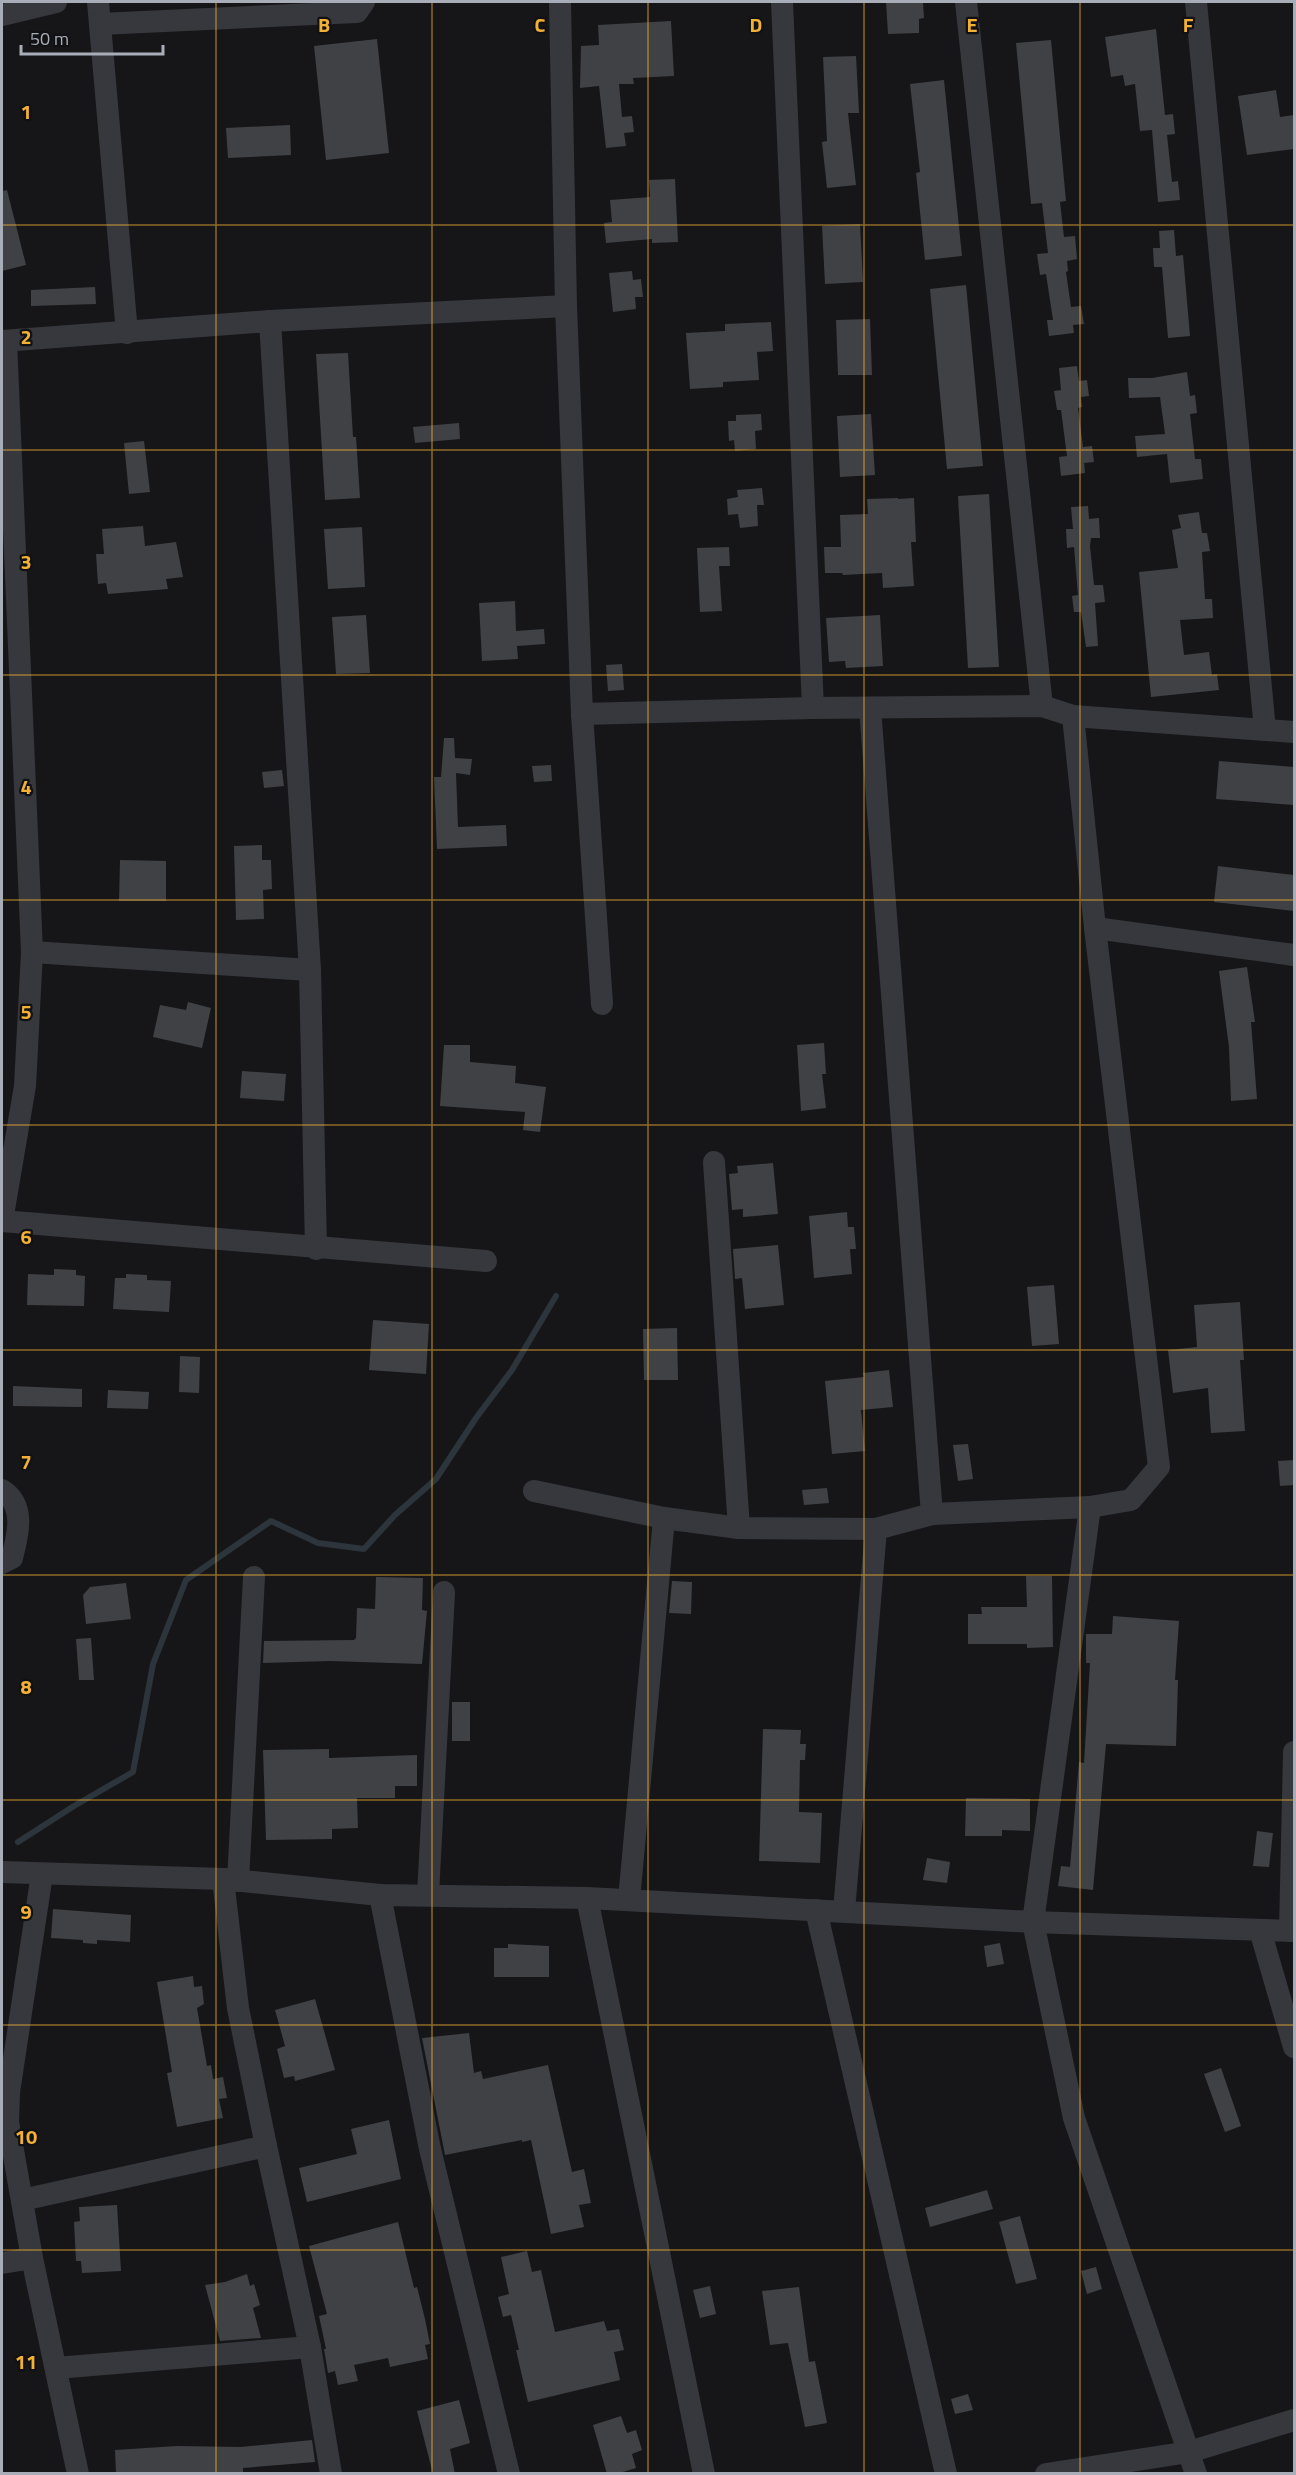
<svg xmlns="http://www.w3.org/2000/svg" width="1296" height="2475" viewBox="0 0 1296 2475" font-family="'Titillium Web',sans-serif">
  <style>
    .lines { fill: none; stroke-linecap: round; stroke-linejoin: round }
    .stream { stroke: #2c353c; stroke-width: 6 }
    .building { fill: #404145 }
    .street { stroke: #37383d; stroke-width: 22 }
    .grid { fill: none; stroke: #f2b134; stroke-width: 1.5; stroke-opacity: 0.55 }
    .grid-label { font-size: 20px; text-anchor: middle; font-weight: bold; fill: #f2b134; stroke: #111113; stroke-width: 4.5; stroke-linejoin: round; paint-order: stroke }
  </style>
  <rect width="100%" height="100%" fill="#161618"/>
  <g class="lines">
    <!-- stream -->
    <polyline class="stream" points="18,1842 74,1806 133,1772 153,1664 186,1580 271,1521 318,1543 364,1549 395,1515 436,1479 476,1418 512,1370 556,1296"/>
  </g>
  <!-- building -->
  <g class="building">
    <polygon points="886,2 923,2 924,18 919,19 919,33 888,34"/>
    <polygon points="671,21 674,76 633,78 634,84 619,84 622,117 632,116 634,132 624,133 626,146 606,148 599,86 580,88 581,46 599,45 598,25"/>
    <polygon points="1156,29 1165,115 1173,114 1175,134 1167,135 1172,182 1178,181 1180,200 1158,202 1152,130 1140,131 1135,84 1125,86 1123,75 1111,77 1105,37"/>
    <polygon points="377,39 389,153 326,160 314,46"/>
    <polygon points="1051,40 1066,201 1060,202 1064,237 1075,236 1077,259 1067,261 1068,271 1066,272 1071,307 1081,306 1084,324 1073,325 1074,333 1049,336 1047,320 1053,320 1046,274 1040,275 1037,254 1048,253 1042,203 1031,204 1016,43"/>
    <polygon points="856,56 859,113 848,113 856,185 827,188 822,142 827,141 823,57"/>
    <polygon points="944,80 962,256 925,260 916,173 920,172 910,84"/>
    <polygon points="1276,90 1280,117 1294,115 1294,149 1247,155 1238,96"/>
    <polygon points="290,125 291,155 228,158 226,128"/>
    <polygon points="675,179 678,242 652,243 652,239 606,243 604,223 612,222 610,200 650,197 649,180"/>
    <polygon points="7,190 26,265 2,271 2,191"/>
    <polygon points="860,224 863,282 825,284 822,226"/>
    <polygon points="1174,230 1176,256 1183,255 1190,336 1168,338 1162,267 1154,267 1153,248 1160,248 1159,231"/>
    <polygon points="632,271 633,280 641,279 643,297 635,297 636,309 613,312 609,273"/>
    <polygon points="966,285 983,466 947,469 930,289"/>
    <polygon points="95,287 96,304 31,306 31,290"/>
    <polygon points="870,319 872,375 838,375 836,320"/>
    <polygon points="771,322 773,351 757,352 759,380 723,382 723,387 690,389 686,333 725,331 725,324"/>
    <polygon points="348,353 353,437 356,437 360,498 325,500 316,354"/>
    <polygon points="1077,366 1079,381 1087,380 1089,396 1081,397 1082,407 1078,408 1083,447 1092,446 1094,462 1084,463 1085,473 1061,476 1059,457 1067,456 1061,410 1057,410 1054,391 1061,390 1059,368"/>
    <polygon points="1187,372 1190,396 1195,395 1197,413 1190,414 1195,459 1201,459 1203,479 1170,483 1167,454 1137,457 1135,436 1165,434 1160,397 1129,398 1128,378 1152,378"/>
    <polygon points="761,414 762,430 755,431 756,449 735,451 734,440 729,441 728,421 736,421 736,415"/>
    <polygon points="871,414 875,475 840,477 837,416"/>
    <polygon points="459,423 460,439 415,443 413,427"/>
    <polygon points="144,441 150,492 129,494 124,443"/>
    <polygon points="762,488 764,505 757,505 758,526 740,528 738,514 728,515 727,499 738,497 737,490"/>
    <polygon points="989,494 999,667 968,668 958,496"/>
    <polygon points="898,498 898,499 914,498 916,542 911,542 914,586 883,588 882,573 843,575 842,573 825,573 824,547 841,547 840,515 868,514 867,499"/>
    <polygon points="1088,506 1089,519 1099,518 1100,538 1091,538 1090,546 1094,585 1103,585 1105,602 1095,603 1098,646 1086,647 1081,612 1074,612 1072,596 1078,595 1074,547 1067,548 1066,529 1073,529 1071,507"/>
    <polygon points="1199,512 1202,533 1207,533 1210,551 1202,552 1205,599 1212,599 1213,618 1180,620 1184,655 1209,652 1212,675 1217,674 1219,690 1151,697 1139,572 1178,568 1172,530 1181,528 1178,515"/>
    <polygon points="143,526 145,546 176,542 183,577 166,579 168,589 108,594 106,583 98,584 96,554 104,554 102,529"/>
    <polygon points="362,527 365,587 328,589 324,529"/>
    <polygon points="729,547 730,566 719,566 722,611 700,612 697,548"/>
    <polygon points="515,601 516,631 544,629 545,644 517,646 518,659 482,661 479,603"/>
    <polygon points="366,615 370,673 336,674 332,617"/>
    <polygon points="880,615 883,666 846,668 845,661 829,662 826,618"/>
    <polygon points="622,664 624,690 608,691 606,665"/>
    <polygon points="444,738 454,738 455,758 472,759 470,775 456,773 458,827 506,825 507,846 437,849 434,777 441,777"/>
    <polygon points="1219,761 1294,767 1294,805 1216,799"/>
    <polygon points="551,765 552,781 534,782 532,766"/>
    <polygon points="282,770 284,786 264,788 262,772"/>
    <polygon points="262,845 262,860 271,860 272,889 263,890 264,919 236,920 234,846"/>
    <polygon points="120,860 166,861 166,901 119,901"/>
    <polygon points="1218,866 1294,875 1294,911 1214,902"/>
    <polygon points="1247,967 1255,1022 1251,1022 1257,1099 1231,1101 1229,1047 1219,971"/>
    <polygon points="188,1002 211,1008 202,1048 153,1037 160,1005 186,1010"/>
    <polygon points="824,1043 826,1074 822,1074 826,1108 801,1111 797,1045"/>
    <polygon points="444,1045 470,1045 470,1062 516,1066 515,1083 546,1087 540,1132 523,1130 525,1112 440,1106"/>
    <polygon points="242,1071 286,1074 284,1101 240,1098"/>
    <polygon points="773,1163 778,1214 743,1217 743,1209 732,1210 729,1174 738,1173 737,1166"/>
    <polygon points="847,1212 848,1227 854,1227 856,1249 850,1249 852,1274 814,1278 809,1216"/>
    <polygon points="778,1245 784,1305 745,1309 742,1278 735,1279 733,1249"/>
    <polygon points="54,1269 76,1270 76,1275 85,1276 84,1306 27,1305 28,1274 54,1275"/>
    <polygon points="126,1274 147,1275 147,1280 171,1281 169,1312 113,1309 115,1278 126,1278"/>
    <polygon points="1054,1285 1059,1344 1032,1346 1027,1287"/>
    <polygon points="1240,1302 1244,1360 1240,1360 1245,1431 1211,1433 1208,1388 1173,1393 1168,1350 1197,1347 1194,1305"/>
    <polygon points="373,1320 429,1324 426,1374 369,1370"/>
    <polygon points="677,1328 678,1380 644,1380 643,1329"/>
    <polygon points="180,1356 200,1357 199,1393 179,1392"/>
    <polygon points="889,1370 893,1407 861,1410 865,1451 832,1454 825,1381 864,1377 863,1373"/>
    <polygon points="13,1386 82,1389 82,1407 13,1406"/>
    <polygon points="108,1390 149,1392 148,1409 107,1408"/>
    <polygon points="968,1444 973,1479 958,1481 953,1445"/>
    <polygon points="1294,1460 1294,1485 1280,1486 1278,1461"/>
    <polygon points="827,1488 829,1503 804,1505 802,1490"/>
    <polygon points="1026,1576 1052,1576 1053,1647 1027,1648 1027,1644 968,1644 968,1614 982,1614 981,1607 1027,1607"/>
    <polygon points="376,1577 423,1578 422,1610 427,1611 422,1664 330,1661 263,1663 264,1641 354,1640 356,1638 357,1608 375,1609"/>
    <polygon points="672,1581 692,1582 691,1614 669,1613"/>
    <polygon points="126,1583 131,1619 86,1624 83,1595 90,1587"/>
    <polygon points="1113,1616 1179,1621 1175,1680 1178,1680 1176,1746 1106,1744 1093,1890 1058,1886 1061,1866 1070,1867 1079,1762 1084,1763 1090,1663 1086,1663 1086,1634 1112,1634"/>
    <polygon points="91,1638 94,1680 79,1680 76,1639"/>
    <rect x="452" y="1702" width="18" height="39"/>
    <polygon points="763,1729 801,1730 800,1744 806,1744 805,1760 800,1760 799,1812 822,1813 820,1863 759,1861"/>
    <polygon points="329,1749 329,1758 417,1755 417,1786 395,1786 395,1798 357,1798 358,1828 332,1829 332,1839 266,1840 263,1750"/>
    <polygon points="966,1798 1030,1799 1030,1831 1002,1830 1002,1836 965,1836"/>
    <polygon points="1257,1831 1273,1833 1269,1867 1253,1866"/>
    <polygon points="927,1858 950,1862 947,1883 923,1880"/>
    <polygon points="53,1909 131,1915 130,1942 97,1940 97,1944 83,1943 83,1940 51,1938"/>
    <polygon points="1000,1943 1004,1964 987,1967 984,1946"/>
    <polygon points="508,1944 549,1946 549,1977 494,1977 494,1948 508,1948"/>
    <polygon points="193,1976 194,1987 202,1986 204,2004 197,2008 207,2066 211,2065 213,2079 223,2077 227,2098 219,2099 223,2118 177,2127 167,2073 172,2072 157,1982"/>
    <polygon points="315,1999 335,2070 295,2081 294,2076 284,2078 277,2049 285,2046 275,2010"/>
    <polygon points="469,2033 474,2073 481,2071 483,2079 548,2065 572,2172 584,2169 591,2203 579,2205 584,2227 551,2234 531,2140 522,2142 522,2140 445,2155 422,2038"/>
    <polygon points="1221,2068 1241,2126 1225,2132 1204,2074"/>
    <polygon points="389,2120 401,2179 307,2202 299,2168 357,2154 351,2129"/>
    <polygon points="987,2190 993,2209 930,2227 925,2208"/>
    <polygon points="117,2205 121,2271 82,2273 81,2261 76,2261 74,2222 80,2221 79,2207"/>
    <polygon points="1020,2216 1037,2279 1016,2284 999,2222"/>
    <polygon points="398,2222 414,2288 417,2287 425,2319 430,2344 425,2345 428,2359 390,2367 388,2358 354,2365 358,2381 338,2385 335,2371 328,2373 324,2349 326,2349 319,2316 327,2314 309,2246"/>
    <polygon points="527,2251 532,2272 541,2270 555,2332 604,2321 607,2331 619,2329 624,2350 614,2352 620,2380 528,2402 516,2350 519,2350 511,2315 503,2317 498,2297 509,2294 501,2257"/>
    <polygon points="1096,2267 1102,2289 1087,2294 1081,2271"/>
    <polygon points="247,2274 250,2286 254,2284 260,2305 253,2308 261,2338 220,2341 205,2285 225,2282"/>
    <polygon points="710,2286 716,2314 700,2318 693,2290"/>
    <polygon points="799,2287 809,2362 815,2361 827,2423 805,2427 788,2343 770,2345 762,2291"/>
    <polygon points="968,2394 973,2410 955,2414 951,2399"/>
    <polygon points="459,2400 470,2443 450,2449 455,2474 433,2474 417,2411"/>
    <polygon points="621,2416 627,2433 636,2430 642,2450 632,2454 636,2468 616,2474 607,2474 593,2425"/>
    <polygon points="312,2440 315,2462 243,2468 243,2474 116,2474 115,2450 177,2446 241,2447"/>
  </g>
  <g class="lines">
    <!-- street -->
    <g class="street">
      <polyline points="98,2 127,333"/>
      <polyline points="560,2 566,306 582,714 602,1004"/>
      <polyline points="782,2 813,708"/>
      <polyline points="966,2 1042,706"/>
      <polyline points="1196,2 1265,730"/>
      <polyline points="2,15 56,2"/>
      <polyline points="100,24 357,12 364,2"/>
      <polyline points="270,321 310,970 316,1249"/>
      <polyline points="2,341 270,321 566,306"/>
      <polyline points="870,708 932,1514"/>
      <polyline points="582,714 813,708 1042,706 1073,716 1294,732"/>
      <polyline points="1095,928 1294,955"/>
      <polyline points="32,952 310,970"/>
      <polyline points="714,1162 739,1528"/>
      <polyline points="2,1221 25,1086 32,952 6,341"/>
      <polyline points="2,1221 486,1261"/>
      <path d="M2,1490C26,1505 18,1535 12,1558L2,1563"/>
      <polyline points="534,1491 664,1518 739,1528 876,1529 932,1514 1090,1507 1131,1500 1159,1467 1095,928 1073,716"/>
      <polyline points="1090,1507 1033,1922 1074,2118 1196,2474"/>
      <polyline points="2,1872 223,1879 380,1895 587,1898 1033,1922 1294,1931"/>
      <polyline points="42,1874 9,2092 8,2122 32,2258 78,2474"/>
      <polyline points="223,1879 238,2008 266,2146 310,2347 331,2474"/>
      <polyline points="238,1881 254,1577"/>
      <polyline points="380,1895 430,2149 509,2474"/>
      <polyline points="428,1895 444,1592"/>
      <polyline points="587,1898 704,2474"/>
      <polyline points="629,1900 664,1518"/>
      <polyline points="816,1910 946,2474"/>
      <polyline points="844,1911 876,1529"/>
      <polyline points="1260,1930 1294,2047"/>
      <polyline points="1290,1931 1294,1752"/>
      <polyline points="22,2200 266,2146"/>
      <polyline points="2,2263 32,2258"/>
      <polyline points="56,2368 310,2347"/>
      <polyline points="1046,2474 1189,2452 1294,2420"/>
    </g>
  </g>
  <!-- grid -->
  <path class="grid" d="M216,2V2474M432,2V2474M648,2V2474M864,2V2474M1080,2V2474M2,225H1294M2,450H1294M2,675H1294M2,900H1294M2,1125H1294M2,1350H1294M2,1575H1294M2,1800H1294M2,2025H1294M2,2250H1294"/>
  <g class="grid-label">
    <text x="324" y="32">B</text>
    <text x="540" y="32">C</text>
    <text x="756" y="32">D</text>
    <text x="972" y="32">E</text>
    <text x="1188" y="32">F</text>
    <text x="26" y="119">1</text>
    <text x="26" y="344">2</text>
    <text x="26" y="569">3</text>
    <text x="26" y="794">4</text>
    <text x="26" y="1019">5</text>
    <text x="26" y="1244">6</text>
    <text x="26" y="1469">7</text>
    <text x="26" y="1694">8</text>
    <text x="26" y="1919">9</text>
    <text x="26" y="2144">10</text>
    <text x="26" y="2369">11</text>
  </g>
  <!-- border -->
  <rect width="1296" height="2475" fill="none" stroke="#a8adb8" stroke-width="6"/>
  <!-- scale -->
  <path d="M21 45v9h142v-9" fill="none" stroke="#a8adb8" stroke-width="3"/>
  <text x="30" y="45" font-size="18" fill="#a8adb8" stroke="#111113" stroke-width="4.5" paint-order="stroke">50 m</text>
</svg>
